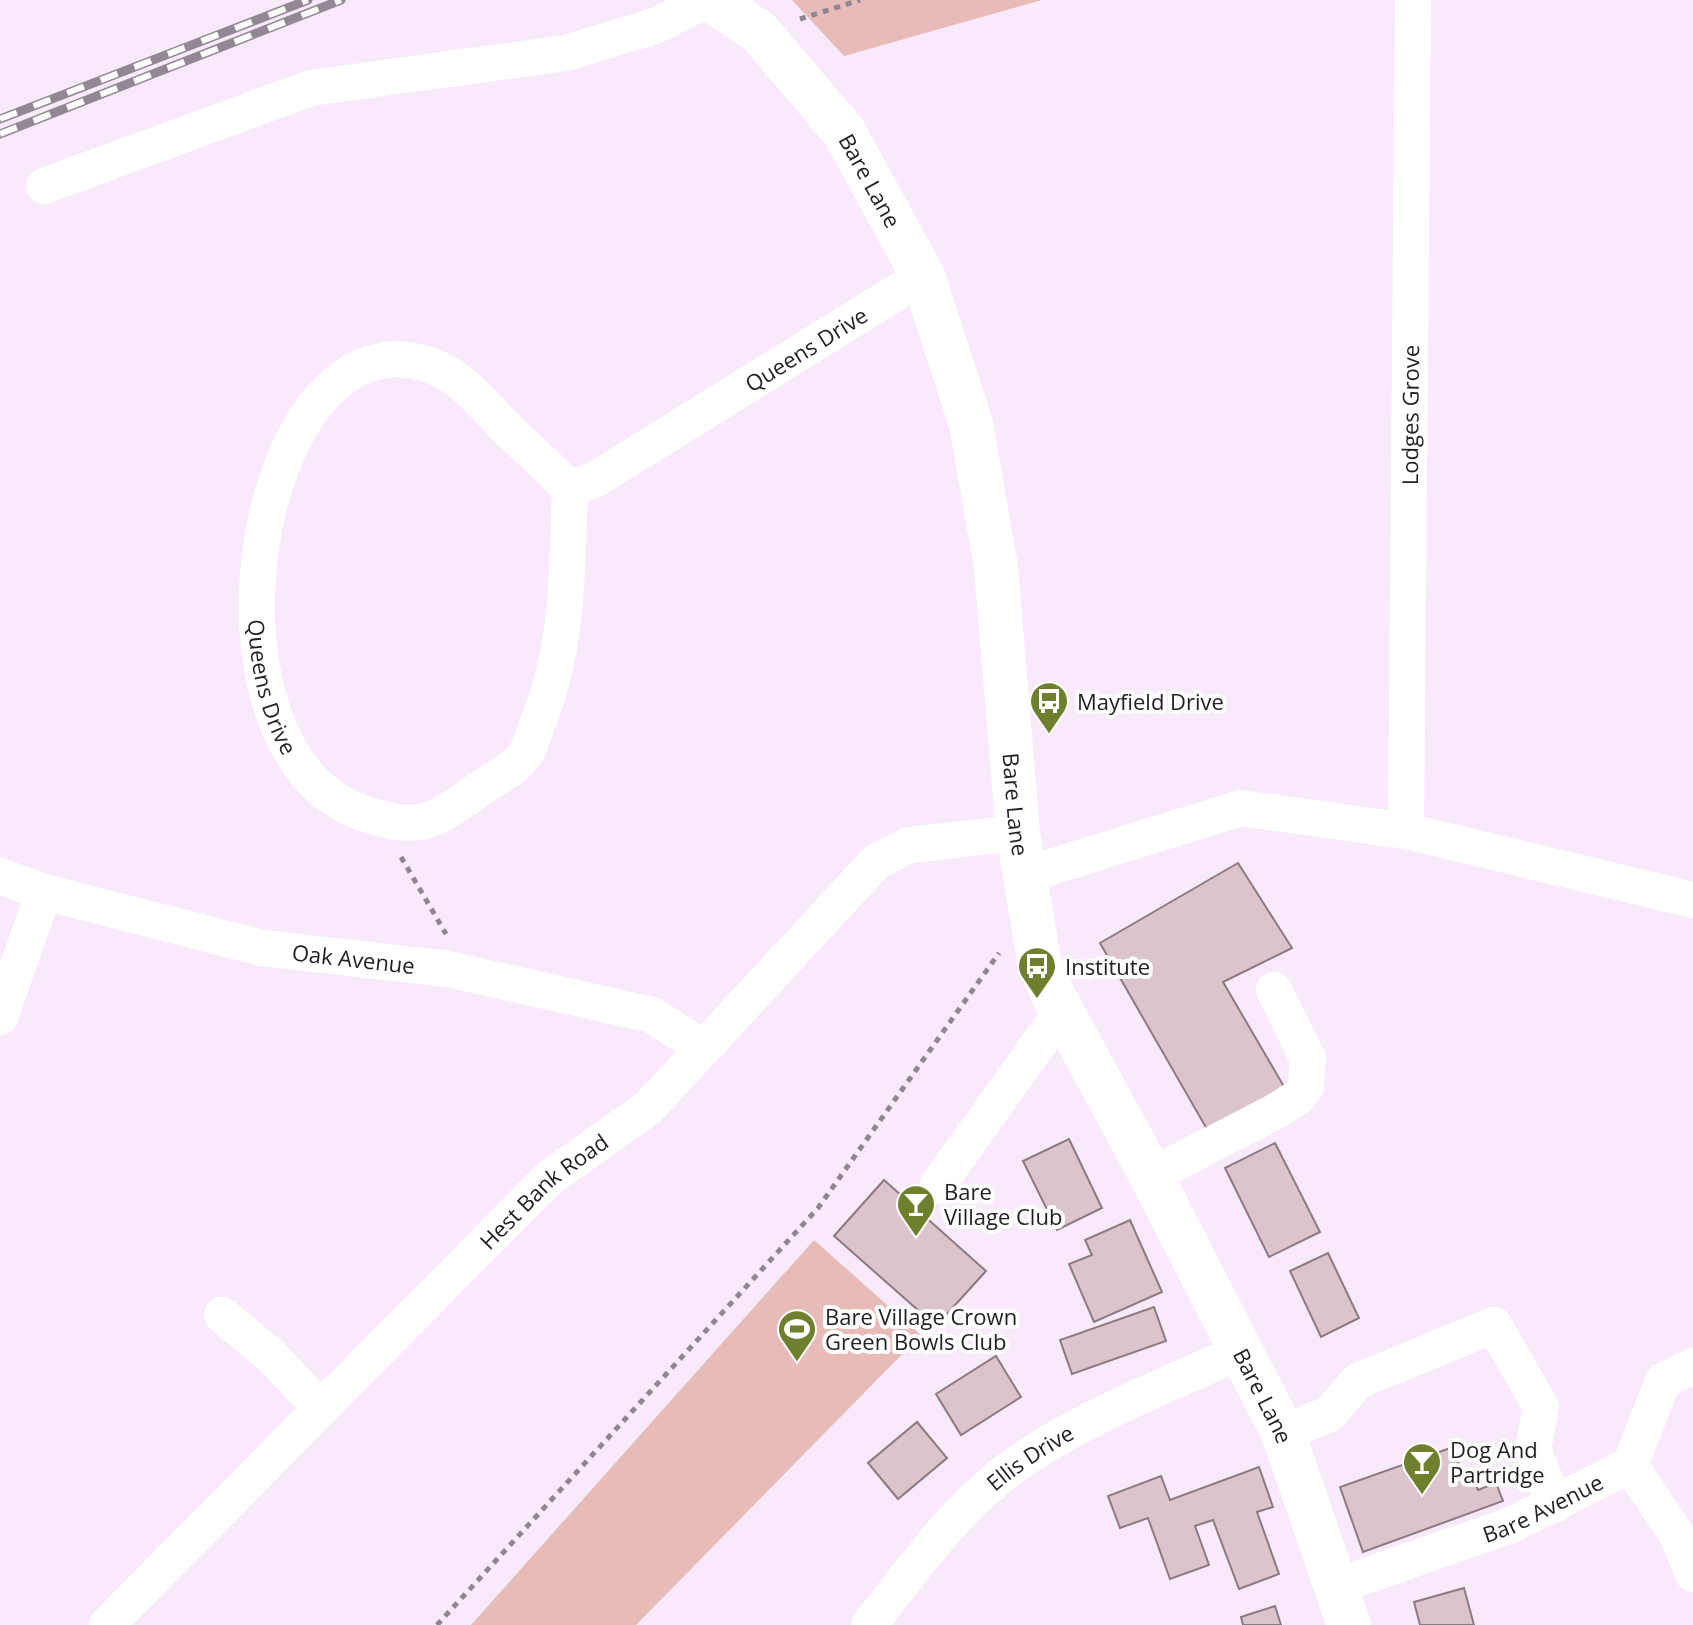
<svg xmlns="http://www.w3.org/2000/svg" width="1693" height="1625" viewBox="0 0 1693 1625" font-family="'Open Sans',sans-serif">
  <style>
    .green { fill: #e7bbb7 }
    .building { fill: #dbc4cc; stroke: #8d7980; stroke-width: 2 }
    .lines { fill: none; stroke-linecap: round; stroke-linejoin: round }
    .path { stroke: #908691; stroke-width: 5; stroke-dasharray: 6 6; stroke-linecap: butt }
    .minor { stroke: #fff; stroke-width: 36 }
    .major { stroke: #fff; stroke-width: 44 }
    .rail-casing { stroke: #928893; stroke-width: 9 }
    .rail { stroke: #fdfdfd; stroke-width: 6; stroke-dasharray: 18; stroke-linecap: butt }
    .labels { text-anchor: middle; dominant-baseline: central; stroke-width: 8; stroke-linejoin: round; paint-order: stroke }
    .street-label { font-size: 22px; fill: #231e24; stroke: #fdfdfd }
    .poi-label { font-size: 22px; fill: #231e24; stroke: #fdfdfd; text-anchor: start }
  </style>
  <rect width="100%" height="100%" fill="#f9eafb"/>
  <!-- green -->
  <g class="green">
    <polygon points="792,0 1042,0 844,56"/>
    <polygon points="814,1240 921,1335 636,1625 471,1625"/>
  </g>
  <!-- building -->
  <g class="building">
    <polygon points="1238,863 1292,948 1223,982 1286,1090 1208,1131 1100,943"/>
    <polygon points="1069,1139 1102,1208 1057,1230 1023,1161"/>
    <polygon points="1275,1143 1320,1232 1269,1257 1225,1168"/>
    <polygon points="884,1180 986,1271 936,1326 834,1236"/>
    <polygon points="1130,1220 1162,1292 1094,1322 1069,1264 1092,1255 1085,1240"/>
    <polygon points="1328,1253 1359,1318 1321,1337 1290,1271"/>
    <polygon points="1154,1307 1166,1341 1072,1374 1060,1340"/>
    <polygon points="996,1356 1021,1397 961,1435 936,1394"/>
    <polygon points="917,1422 947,1458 898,1499 868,1463"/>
    <polygon points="1453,1447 1462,1473 1471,1470 1478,1490 1496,1483 1503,1501 1363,1552 1340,1487"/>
    <polygon points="1259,1467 1273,1507 1257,1512 1279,1574 1239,1589 1213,1520 1195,1526 1209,1565 1170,1579 1148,1518 1120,1528 1108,1496 1161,1476 1170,1500"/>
    <polygon points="1464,1588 1474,1625 1420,1625 1414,1602"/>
    <polygon points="1275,1606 1281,1625 1243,1625 1241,1617"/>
  </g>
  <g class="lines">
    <!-- path -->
    <g class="path">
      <polyline points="800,19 860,0"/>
      <polyline points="401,857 446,934"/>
      <polyline points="437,1625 818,1208 999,953"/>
    </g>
    <!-- minor -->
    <g class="minor">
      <polyline points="44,186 311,88 566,53 655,26 707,0"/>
      <path id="s1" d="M570,489C550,468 528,449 507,429C483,405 464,378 432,366C253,299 179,755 366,814C418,831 430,824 474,793C488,782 513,770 524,756C531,747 534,732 538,722C569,647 567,568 570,489L596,479L923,276"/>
      <path id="s2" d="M1406,831L1413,0"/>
      <polyline points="1025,875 1241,808 1406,831 1693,900"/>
      <path id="s3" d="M0,876L44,892L262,948L448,969L652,1015L702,1047"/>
      <polyline points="0,1017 44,892"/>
      <polyline points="1151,1176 1276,1111 1298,1097 1306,1087 1308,1059 1274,990"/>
      <polyline points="937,1186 1062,1011"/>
      <polyline points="222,1315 268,1353 320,1407"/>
      <polyline points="1283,1433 1329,1414 1358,1381 1494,1325 1541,1407 1533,1449 1555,1505"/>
      <polyline points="1630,1465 1677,1535 1693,1574"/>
      <path id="s4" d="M1337,1586L1511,1525L1630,1465L1663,1381L1693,1366"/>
      <path id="s5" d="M107,1625L548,1179L649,1107L876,862L909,845L1018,833"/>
      <path id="s6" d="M869,1625C912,1571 952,1513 1007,1471C1073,1421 1165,1386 1240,1352"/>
    </g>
    <!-- major -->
    <path class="major" id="s7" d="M711,0L759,32L844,132L923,276L971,424L996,567L1018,833L1039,961L1052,993L1145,1164L1283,1433L1349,1625"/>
    <defs>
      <g id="rail">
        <polyline points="0,119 308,0"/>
        <polyline points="0,134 341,0"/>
      </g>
    </defs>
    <!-- rail casing -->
    <use href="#rail" class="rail-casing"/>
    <!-- rail -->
    <use href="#rail" class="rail"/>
  </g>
  <!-- icons -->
  <defs>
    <symbol id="bus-pin" viewBox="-11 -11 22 30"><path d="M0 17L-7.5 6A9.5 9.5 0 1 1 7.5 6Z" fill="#6e7f2e" stroke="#fdfdfd"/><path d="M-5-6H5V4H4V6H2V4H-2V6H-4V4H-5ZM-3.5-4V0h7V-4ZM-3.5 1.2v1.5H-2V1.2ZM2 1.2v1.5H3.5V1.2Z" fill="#fff"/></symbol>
    <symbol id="bar-pin" viewBox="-11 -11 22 30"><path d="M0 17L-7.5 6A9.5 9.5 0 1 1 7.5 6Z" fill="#6e7f2e" stroke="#fdfdfd"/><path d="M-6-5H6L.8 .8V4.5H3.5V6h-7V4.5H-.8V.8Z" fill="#fff"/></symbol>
    <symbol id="stadium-pin" viewBox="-11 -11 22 30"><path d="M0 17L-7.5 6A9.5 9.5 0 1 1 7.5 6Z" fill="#6e7f2e" stroke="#fdfdfd"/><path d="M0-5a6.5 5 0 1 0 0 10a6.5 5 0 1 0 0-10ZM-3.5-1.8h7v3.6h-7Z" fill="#fff"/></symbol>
  </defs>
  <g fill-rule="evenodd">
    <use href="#bus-pin" x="1027" y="679" width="44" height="60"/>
    <use href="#bus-pin" x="1015" y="944" width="44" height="60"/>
    <use href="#bar-pin" x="894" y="1182" width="44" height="60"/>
    <use href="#stadium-pin" x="775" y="1307" width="44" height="60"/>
    <use href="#bar-pin" x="1400" y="1440" width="44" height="60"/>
  </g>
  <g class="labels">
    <!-- street labels -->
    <g class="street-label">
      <text stroke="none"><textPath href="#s7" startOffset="244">Bare Lane</textPath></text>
      <text stroke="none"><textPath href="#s1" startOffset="1510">Queens Drive</textPath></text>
      <text stroke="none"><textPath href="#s2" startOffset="416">Lodges Grove</textPath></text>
      <text stroke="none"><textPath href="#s1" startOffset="614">Queens Drive</textPath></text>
      <text stroke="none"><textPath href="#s7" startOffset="892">Bare Lane</textPath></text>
      <text stroke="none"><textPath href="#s3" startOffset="364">Oak Avenue</textPath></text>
      <text stroke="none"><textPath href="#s5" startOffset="616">Hest Bank Road</textPath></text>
      <text stroke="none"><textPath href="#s7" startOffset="1540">Bare Lane</textPath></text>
      <text stroke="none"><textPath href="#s6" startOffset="234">Ellis Drive</textPath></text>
      <text stroke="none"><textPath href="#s4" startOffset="220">Bare Avenue</textPath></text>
    </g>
    <!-- poi labels -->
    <g class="poi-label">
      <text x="1077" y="701">Mayfield Drive</text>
      <text x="1065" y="966">Institute</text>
      <text x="944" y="1191">Bare<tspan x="944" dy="25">Village Club</tspan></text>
      <text x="825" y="1316">Bare Village Crown<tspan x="825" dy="25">Green Bowls Club</tspan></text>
      <text x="1450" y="1449">Dog And<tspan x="1450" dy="25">Partridge</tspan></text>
    </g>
  </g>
</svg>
